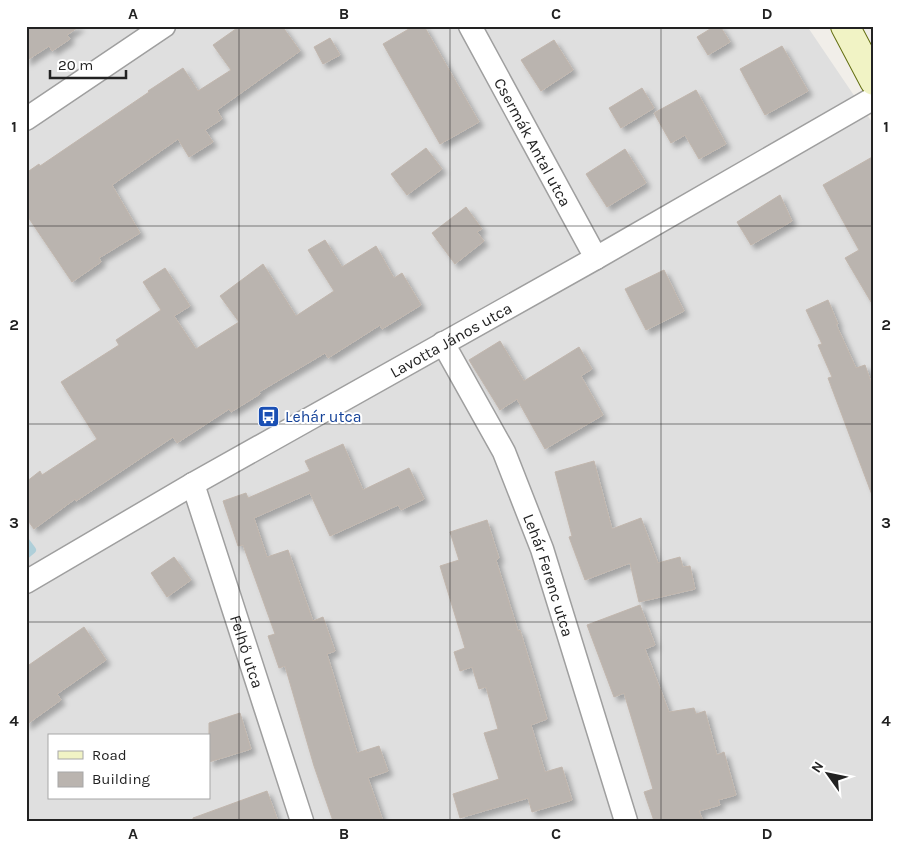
<svg xmlns="http://www.w3.org/2000/svg" width="900" height="847" viewBox="0 0 900 847" font-family="Karla,sans-serif">
  <style>
    .residential { fill: #dfdfdf; fill-rule: evenodd }
    .lines { fill: none; stroke-linecap: round; stroke-linejoin: round }
    .stream { stroke: #afcfd9; stroke-width: 8 }
    .building { fill: #bab4af; stroke: #c1b6ad; filter: url(#shadow) }
    .minor-casing { stroke: #9f9f9f; stroke-width: 25 }
    .secondary-casing { stroke: #646f12; stroke-width: 30 }
    .minor { stroke: #fff; stroke-width: 22 }
    .secondary { stroke: #f1f3c5; stroke-width: 28 }
    .grid { fill: none; stroke: #222; stroke-width: 1; stroke-opacity: 0.55 }
    .labels { text-anchor: middle; dominant-baseline: central; stroke-width: 4; stroke-linejoin: round; paint-order: stroke }
    .street-label { font-size: 16px; fill: #222; stroke: #fff }
    .transit-label { font-size: 16px; fill: #164399; stroke: #fff; text-anchor: start }
    .neatline { fill: none; stroke: #222; stroke-width: 2 }
    .grid-label { font-size: 16px; text-anchor: middle; font-weight: bold; fill: #222 }
  </style>
  <defs>
    <filter id="shadow"><feDropShadow dx="4.5" dy="4.5" stdDeviation="2.5" flood-color="#0004"/></filter>
  </defs>
  <rect width="100%" height="100%" fill="#f1eee9"/>
  <!-- residential -->
  <path class="residential" d="M26,26H807L874,125V821H26ZM49,736H209V798H49Z"/>
  <g class="lines">
    <!-- stream -->
    <polyline class="stream" points="26,542 32,550 26,555"/>
  </g>
  <!-- building -->
  <g class="building">
    <polygon points="26,26 80,26 67,35 70,39 52,51 49,46 26,61"/>
    <polygon points="240,26 282,26 300,51 217,110 222,119 205,130 213,142 189,157 178,139 112,185 140,233 99,258 101,262 72,282 26,214 26,173 39,164 40,166 149,92 148,91 183,68 198,91 231,70 213,45"/>
    <polygon points="414,26 424,26 479,122 440,144 383,44"/>
    <polygon points="715,26 720,26 730,42 708,55 697,37"/>
    <polygon points="330,38 340,55 323,64 314,47"/>
    <polygon points="554,40 573,70 541,91 521,60"/>
    <polygon points="782,46 808,91 765,115 740,69"/>
    <polygon points="642,88 654,108 621,128 609,108"/>
    <polygon points="696,90 726,144 699,159 685,135 671,143 654,113"/>
    <polygon points="426,148 442,169 407,195 391,174"/>
    <polygon points="625,149 646,183 607,207 586,174"/>
    <polygon points="874,156 874,307 845,258 859,250 823,185"/>
    <polygon points="780,195 792,221 751,245 737,222"/>
    <polygon points="466,207 482,229 477,232 484,241 455,264 432,233"/>
    <polygon points="325,240 342,267 376,246 394,278 402,273 421,305 382,329 380,325 328,358 325,353 259,392 260,394 231,412 229,409 177,443 173,437 76,501 75,499 34,529 26,518 26,482 40,471 42,475 97,439 61,382 119,345 116,340 161,310 143,282 165,268 190,306 174,316 196,349 239,322 220,296 263,264 296,316 334,291 308,250"/>
    <polygon points="664,270 684,311 646,330 625,289"/>
    <polygon points="828,300 838,324 836,324 856,368 865,365 874,390 874,495 872,495 828,378 832,377 818,345 822,344 806,310"/>
    <polygon points="500,341 524,381 579,347 592,369 581,376 603,415 545,449 517,399 500,410 469,360"/>
    <polygon points="343,444 363,490 409,468 424,499 401,510 398,505 330,536 310,493 254,518 267,557 288,550 313,621 323,617 335,651 327,654 357,753 379,746 388,771 368,778 383,821 333,821 314,766 285,666 279,668 268,636 275,634 243,545 238,546 223,501 246,493 248,498 310,471 305,461"/>
    <polygon points="594,461 612,529 641,518 658,563 680,557 683,567 690,566 695,589 639,602 630,563 585,580 569,537 572,536 555,472"/>
    <polygon points="487,520 499,558 496,560 518,631 520,630 547,719 531,725 545,772 562,767 572,800 532,812 528,798 460,818 453,794 499,779 484,733 498,729 486,687 479,689 472,667 460,671 454,652 465,648 440,566 459,560 450,532"/>
    <polygon points="174,557 191,580 167,597 151,573"/>
    <polygon points="640,605 655,645 645,649 669,712 694,708 696,714 705,711 717,755 724,752 736,795 718,800 720,805 699,811 703,821 654,821 644,792 653,789 624,693 614,697 587,625"/>
    <polygon points="84,627 106,660 57,694 61,700 26,725 26,667"/>
    <polygon points="240,713 251,749 209,762 209,723"/>
    <polygon points="267,791 278,821 193,821 193,818"/>
  </g>
  <g class="lines">
    <defs>
      <g id="minor">
        <path id="s1" d="M470,26L596,258"/>
        <polyline points="26,119 164,26"/>
        <path id="s2" d="M443,343L504,452L542,549L626,821"/>
        <path id="s3" d="M193,484L302,821"/>
        <path id="s4" d="M26,582L193,484L596,258L874,98"/>
      </g>
      <polyline id="secondary" points="845,26 874,81"/>
    </defs>
    <!-- minor casing -->
    <use href="#minor" class="minor-casing"/>
    <!-- secondary casing -->
    <use href="#secondary" class="secondary-casing"/>
    <!-- minor -->
    <use href="#minor" class="minor"/>
    <!-- secondary -->
    <use href="#secondary" class="secondary"/>
  </g>
  <!-- grid -->
  <path class="grid" d="M239,26V821M450,26V821M661,26V821M26,226H874M26,424H874M26,622H874"/>
  <!-- icons -->
  <defs>
    <symbol id="bus-square" viewBox="-11 -11 22 22"><rect x="-9" y="-9" width="18" height="18" rx="4" fill="#1a4fb4" stroke="#fff"/><path d="M-5-6H5V4H4V6H2V4H-2V6H-4V4H-5ZM-3.5-4V0h7V-4ZM-3.5 1.2v1.5H-2V1.2ZM2 1.2v1.5H3.5V1.2Z" fill="#fff"/></symbol>
  </defs>
  <g fill-rule="evenodd">
    <use href="#bus-square" x="256" y="404" width="25" height="25"/>
  </g>
  <g class="labels">
    <!-- street labels -->
    <g class="street-label">
      <text stroke="none"><textPath href="#s1" startOffset="132">Csermák Antal utca</textPath></text>
      <text stroke="none"><textPath href="#s4" startOffset="489">Lavotta János utca</textPath></text>
      <text stroke="none"><textPath href="#s2" startOffset="256">Lehár Ferenc utca</textPath></text>
      <text stroke="none"><textPath href="#s3" startOffset="176">Felhő utca</textPath></text>
    </g>
    <!-- transit labels -->
    <g class="transit-label">
      <text x="285" y="416">Lehár utca</text>
    </g>
  </g>
  <!-- border -->
  <rect width="900" height="847" fill="none" stroke="#ffffff" stroke-width="55"/>
  <!-- legend -->
  <rect x="48" y="734" width="162" height="65" fill="#ffffff" stroke="#a7a7a7"/>
  <rect x="58" y="751" width="25" height="8" fill="#f1f3c5" stroke="#a7a7a7"/>
  <text x="92" y="760" font-size="15" fill="#222222">Road</text>
  <rect x="58" y="772" width="25" height="15" fill="#bab4af" stroke="#a7a7a7"/>
  <text x="92" y="784" font-size="15" fill="#222222">Building</text>
  <!-- north arrow -->
  <g transform="translate(828 774) rotate(303)" stroke="#ffffff" stroke-width="4" paint-order="stroke">
  <path d="M0-4L9 19L0 12L-9 19Z" fill="#222222"/>
  <text y="-8" font-size="14" font-weight="bold" text-anchor="middle" fill="#222222">N</text>
  </g>
  <!-- scale -->
  <path d="M50 70v8h76v-8" fill="none" stroke="#222222" stroke-width="2.5"/>
  <text x="58" y="70" font-size="15" fill="#222222" stroke="#ffffff" stroke-width="4" paint-order="stroke">20 m</text>
  <rect x="28" y="28" width="844" height="792" class="neatline"/>
  <g class="grid-label">
    <text x="133" y="19">A</text>
    <text x="344" y="19">B</text>
    <text x="556" y="19">C</text>
    <text x="767" y="19">D</text>
    <text x="14" y="132">1</text>
    <text x="886" y="132">1</text>
    <text x="14" y="330">2</text>
    <text x="886" y="330">2</text>
    <text x="14" y="528">3</text>
    <text x="886" y="528">3</text>
    <text x="14" y="726">4</text>
    <text x="886" y="726">4</text>
    <text x="133" y="839">A</text>
    <text x="344" y="839">B</text>
    <text x="556" y="839">C</text>
    <text x="767" y="839">D</text>
  </g>
</svg>
